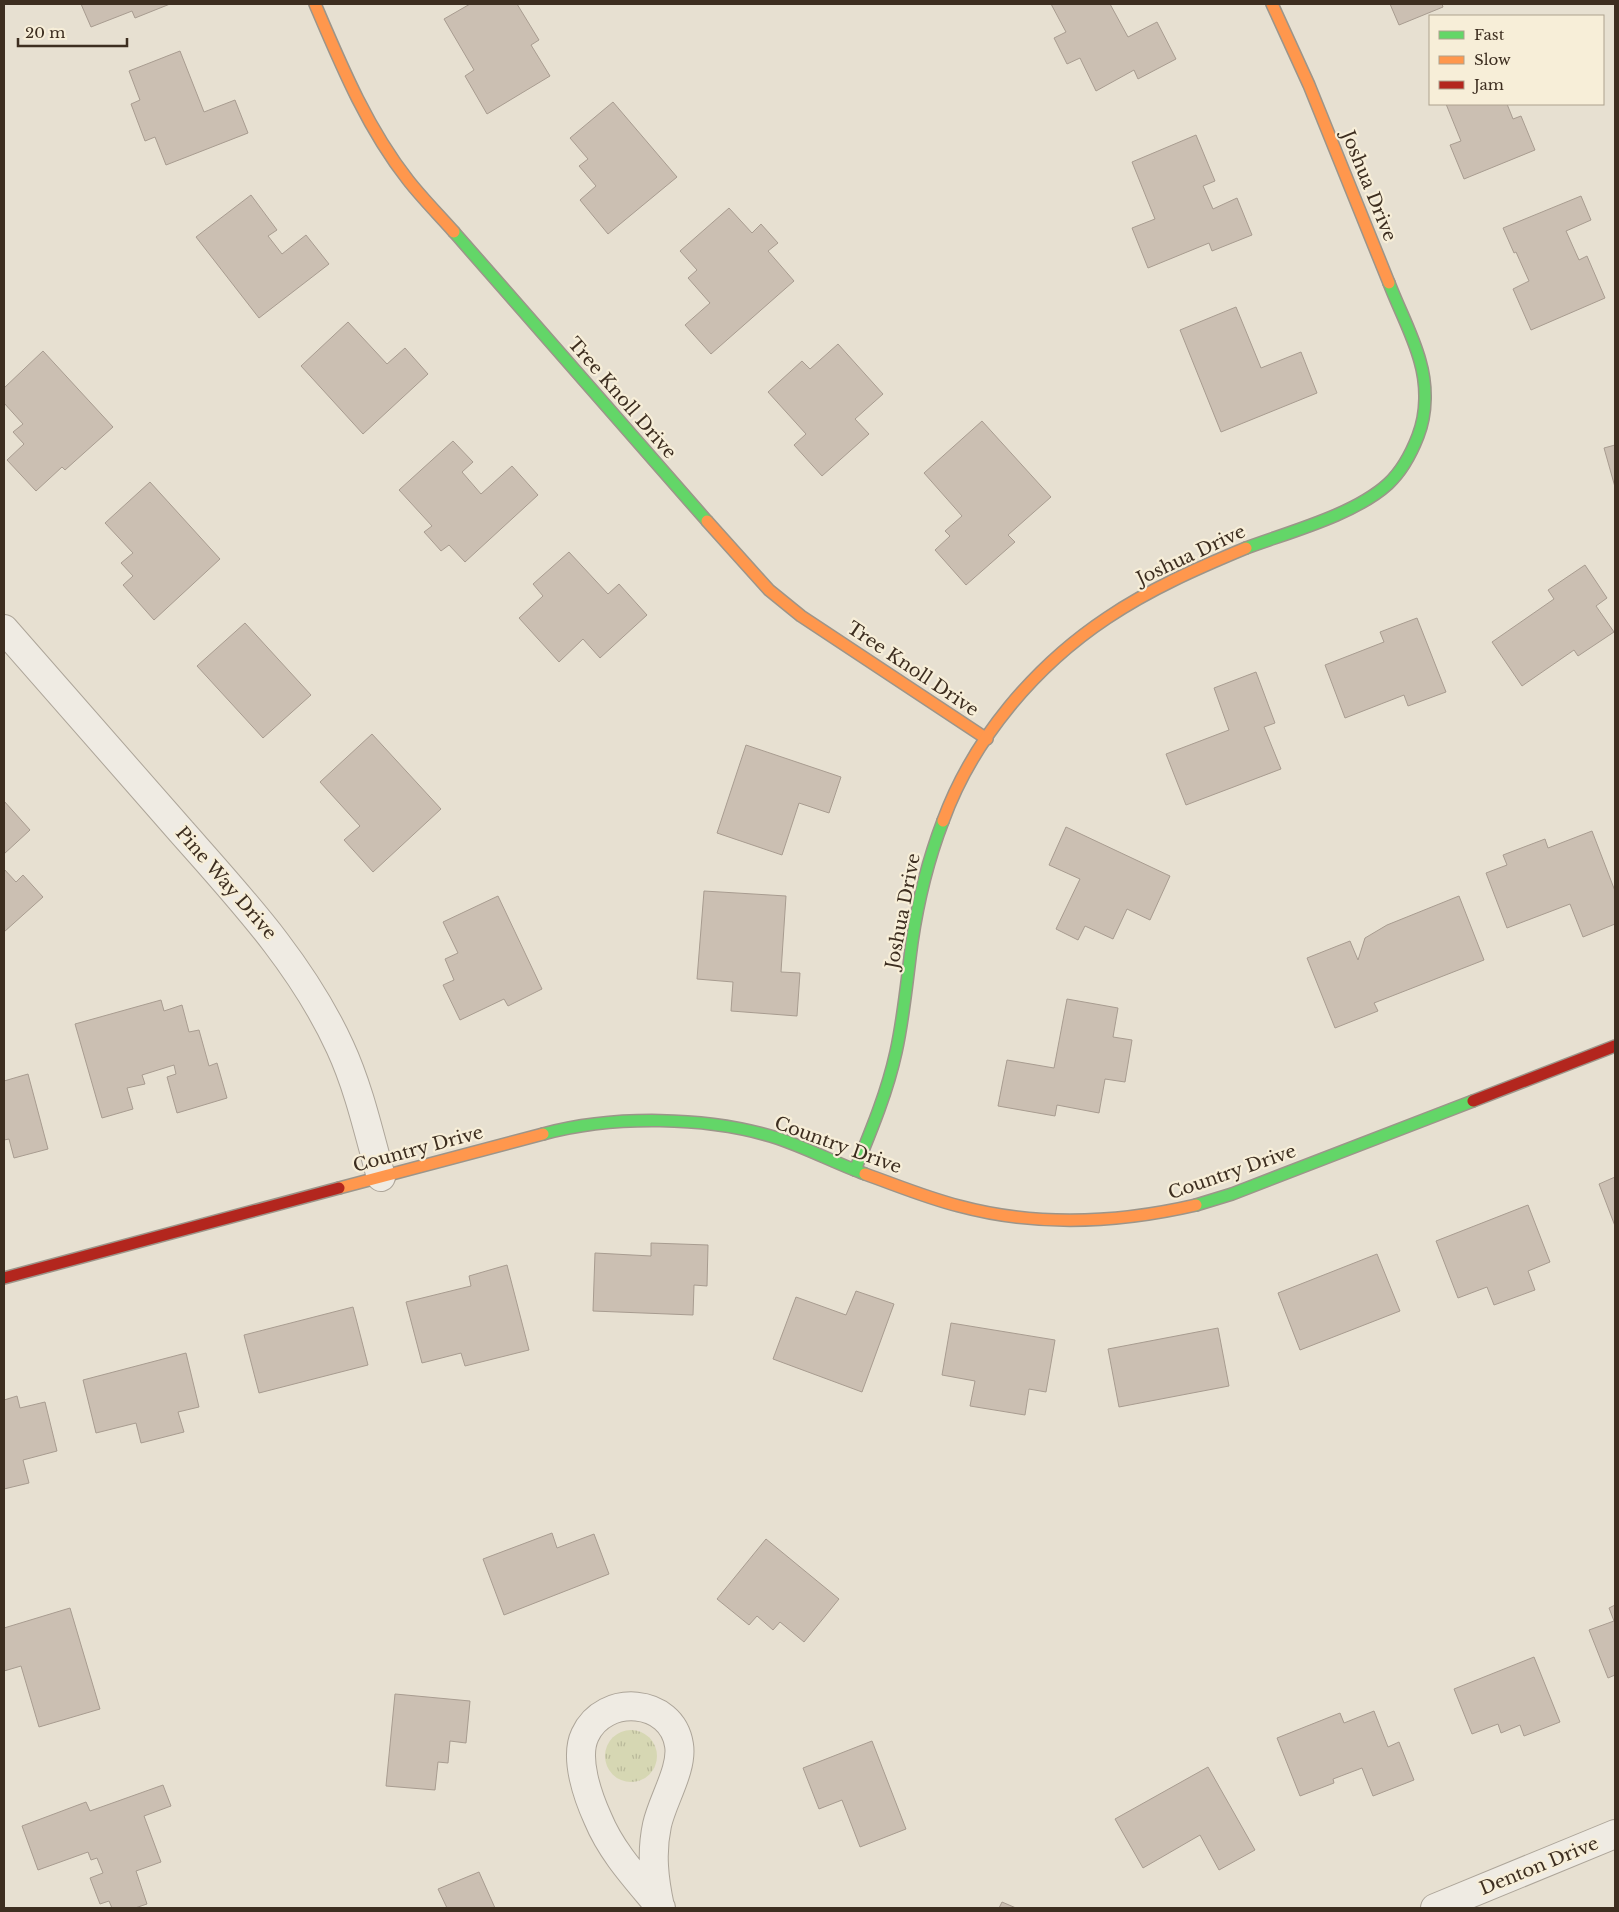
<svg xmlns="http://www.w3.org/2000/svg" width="1619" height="1912" viewBox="0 0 1619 1912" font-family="'Libre Baskerville',serif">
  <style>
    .grass { fill: url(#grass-tufts) }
    .building { fill: #cbbfb2; stroke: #a89c90 }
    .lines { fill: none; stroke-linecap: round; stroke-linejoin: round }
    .street-casing { stroke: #ada599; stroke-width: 30 }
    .fast-casing { stroke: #9c958a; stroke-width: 14 }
    .slow-casing { stroke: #9c958a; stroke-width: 14 }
    .jam-casing { stroke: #9c958a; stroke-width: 14 }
    .street { stroke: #efebe3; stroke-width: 28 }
    .fast { stroke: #63d668; stroke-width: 11 }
    .slow { stroke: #ff974d; stroke-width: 11 }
    .jam { stroke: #b3261e; stroke-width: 11 }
    .labels { text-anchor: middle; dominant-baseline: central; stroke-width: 4.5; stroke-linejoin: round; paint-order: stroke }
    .street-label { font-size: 18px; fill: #3d2e20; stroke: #f7eed8 }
  </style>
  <defs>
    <pattern id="grass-tufts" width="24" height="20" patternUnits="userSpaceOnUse" patternTransform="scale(1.25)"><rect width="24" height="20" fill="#d6d7b3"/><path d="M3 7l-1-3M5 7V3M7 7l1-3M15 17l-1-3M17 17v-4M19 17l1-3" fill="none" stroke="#b9b99a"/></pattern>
  </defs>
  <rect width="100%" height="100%" fill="#e7e0d1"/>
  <!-- grass -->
  <circle class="grass" cx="631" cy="1756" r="26"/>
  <!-- building -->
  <g class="building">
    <polygon points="81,4 170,4 135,18 132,11 91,27"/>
    <polygon points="470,4 517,4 539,40 531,45 550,76 487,114 465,76 474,70 444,19"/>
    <polygon points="1051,4 1110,4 1128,37 1157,22 1176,59 1138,79 1134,70 1096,91 1080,58 1067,64 1054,38 1066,32"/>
    <polygon points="1390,4 1442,4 1443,7 1399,25"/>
    <polygon points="180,51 204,112 235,100 248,133 166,165 155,137 145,141 131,104 140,100 129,71"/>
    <polygon points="613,102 677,177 608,234 580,200 596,186 579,166 588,159 570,138"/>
    <polygon points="1446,104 1507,104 1513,119 1521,116 1535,150 1464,179 1450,145 1461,141"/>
    <polygon points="1196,135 1215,181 1203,186 1213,209 1237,198 1252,235 1212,251 1209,243 1148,268 1132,228 1155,219 1132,162"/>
    <polygon points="251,195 277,230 268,236 282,254 306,235 329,264 259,318 196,237"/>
    <polygon points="1581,196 1591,220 1566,231 1579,260 1587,256 1605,298 1531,330 1513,289 1529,281 1516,252 1514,253 1503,228"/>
    <polygon points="729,208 752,233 761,224 778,243 768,251 794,281 711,354 685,325 710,303 688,278 697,270 680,251"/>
    <polygon points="1236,307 1261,368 1301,352 1317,393 1221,432 1180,330"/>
    <polygon points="348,322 387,364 405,348 428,374 363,434 301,366"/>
    <polygon points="838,344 883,394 855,419 869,434 822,476 794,445 806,434 768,392 802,361 810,369"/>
    <polygon points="43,351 113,427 65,470 62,467 36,491 7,460 24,444 13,432 23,424 4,403 4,388"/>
    <polygon points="982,421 1051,497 1008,535 1015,542 966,585 935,550 950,536 945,531 962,516 924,473"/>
    <polygon points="453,441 473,462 462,472 481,494 512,466 538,495 465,562 449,545 441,551 424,532 432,526 399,490"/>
    <polygon points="1615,445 1615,487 1604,448"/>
    <polygon points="150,482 220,559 154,620 123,585 133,576 121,563 133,553 105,523"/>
    <polygon points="569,552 608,594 619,584 647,615 600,658 583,639 559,662 519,618 543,596 533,584"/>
    <polygon points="1585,565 1607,598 1596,606 1614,632 1578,656 1574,650 1522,686 1492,642 1554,599 1548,590"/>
    <polygon points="1417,618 1446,692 1408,706 1404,695 1345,718 1325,665 1384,642 1380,632"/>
    <polygon points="245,623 311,695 263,738 197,666"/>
    <polygon points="1256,672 1275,723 1264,727 1281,769 1186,805 1166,754 1229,730 1214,688"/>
    <polygon points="372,734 441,809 373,872 344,840 360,826 320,782"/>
    <polygon points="746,745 841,777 829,813 799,803 782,855 717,833"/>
    <polygon points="4,801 30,830 4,854"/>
    <polygon points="1066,827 1170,876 1150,920 1127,909 1113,939 1085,926 1078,940 1056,929 1080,879 1049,865"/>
    <polygon points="1592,831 1615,891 1615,924 1583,937 1570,904 1507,928 1486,873 1507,865 1503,855 1545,839 1548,848"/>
    <polygon points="4,869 16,882 23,875 43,897 4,932"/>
    <polygon points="704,891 786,896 781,972 800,973 797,1016 731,1011 733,982 697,979"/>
    <polygon points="498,896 542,989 508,1006 504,999 460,1020 443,985 454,980 445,959 458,953 443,922"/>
    <polygon points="1459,896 1484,960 1374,1003 1378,1011 1335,1028 1307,958 1350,941 1358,960 1365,938 1387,925"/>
    <polygon points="1067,999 1118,1008 1113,1037 1132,1040 1125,1082 1105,1079 1099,1113 1057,1105 1055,1116 998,1106 1007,1060 1054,1068"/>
    <polygon points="161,1000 164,1011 182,1005 189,1032 199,1030 209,1066 217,1063 227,1098 177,1113 167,1077 176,1074 174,1065 142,1075 145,1084 127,1088 133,1109 102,1118 75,1024"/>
    <polygon points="28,1074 48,1149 14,1158 9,1139 4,1140 4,1081"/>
    <polygon points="1615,1177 1615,1226 1599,1184"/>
    <polygon points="1528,1205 1550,1262 1528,1271 1535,1290 1494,1305 1487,1287 1458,1298 1436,1241"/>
    <polygon points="651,1243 708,1245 707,1286 694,1285 693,1315 593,1311 595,1253 651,1256"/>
    <polygon points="1377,1254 1400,1311 1300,1350 1278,1293"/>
    <polygon points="507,1265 529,1350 465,1366 461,1353 422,1363 406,1302 471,1286 469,1276"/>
    <polygon points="856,1291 894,1304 862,1392 773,1359 796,1297 846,1315"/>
    <polygon points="353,1307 368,1365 259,1393 244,1335"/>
    <polygon points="951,1323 1055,1340 1046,1392 1029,1389 1025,1415 970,1406 975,1381 942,1375"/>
    <polygon points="1218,1328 1229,1386 1119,1407 1108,1349"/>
    <polygon points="186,1353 199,1407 178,1412 184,1432 141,1443 136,1423 96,1433 83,1380"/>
    <polygon points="17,1396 20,1408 45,1402 57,1451 23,1460 29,1483 4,1489 4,1400"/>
    <polygon points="552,1533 557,1548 594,1534 609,1574 504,1615 483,1559"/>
    <polygon points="766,1539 839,1599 804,1642 780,1622 773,1630 757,1616 749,1625 717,1599"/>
    <polygon points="1615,1605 1615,1675 1608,1678 1589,1630 1614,1621 1609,1608"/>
    <polygon points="70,1608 100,1709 39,1727 21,1666 4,1671 4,1628"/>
    <polygon points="1534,1657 1560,1722 1524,1736 1520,1725 1501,1733 1498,1724 1472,1734 1454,1689"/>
    <polygon points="395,1694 470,1701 466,1743 450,1741 448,1763 438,1762 435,1790 386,1786"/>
    <polygon points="1374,1711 1388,1747 1399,1742 1414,1780 1373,1796 1362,1768 1333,1779 1334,1783 1300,1796 1277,1738 1340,1713 1344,1723"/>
    <polygon points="872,1741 906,1829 860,1847 842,1800 819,1809 803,1768"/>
    <polygon points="1208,1767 1255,1850 1219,1870 1200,1835 1143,1868 1115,1819"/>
    <polygon points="163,1785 171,1806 144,1816 161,1862 136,1871 147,1904 135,1908 112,1908 109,1901 100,1904 90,1878 103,1873 97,1858 91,1860 88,1852 38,1870 22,1826 86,1802 90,1811"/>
    <polygon points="479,1872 495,1908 447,1908 438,1889"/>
    <polygon points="1002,1902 1016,1908 999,1908"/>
  </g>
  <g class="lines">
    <defs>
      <g id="street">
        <path d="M4,629C63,697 122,764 181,831C241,899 302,964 340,1047C359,1088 369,1134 381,1177"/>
        <path d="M660,1907C654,1879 651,1853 657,1825C662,1801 683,1769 679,1745C672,1698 604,1693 585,1735C574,1758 588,1797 598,1819C612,1853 638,1880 661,1908"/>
        <polyline points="1435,1908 1615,1834"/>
      </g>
      <g id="fast">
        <polyline points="454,232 707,521"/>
        <path d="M1246,548C1289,532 1354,515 1388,484C1402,471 1411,454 1418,436C1427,413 1427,385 1420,361C1413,335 1399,309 1389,283"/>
        <path d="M543,1134C613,1115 707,1116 777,1138C807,1148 835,1163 865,1174"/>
        <path d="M855,1170C871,1131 887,1093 896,1052C904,1016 907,979 912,942C918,901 928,860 943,821"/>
        <polyline points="1196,1205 1232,1194 1473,1101"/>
      </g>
      <g id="slow">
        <path d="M315,4C341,65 367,128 408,180C422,198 439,215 454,232"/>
        <polyline points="1272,4 1309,85 1389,283"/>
        <polyline points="707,521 769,590 801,616 987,739"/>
        <path d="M943,821C973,739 1035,666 1107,618C1150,589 1198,568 1246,548"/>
        <path d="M865,1174C896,1185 927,1198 959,1206C1037,1227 1118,1223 1196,1205"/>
        <polyline points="339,1188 543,1134"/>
      </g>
      <g id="jam">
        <polyline points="1473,1101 1615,1046"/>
        <polyline points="4,1278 339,1188"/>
      </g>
    </defs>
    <!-- street casing -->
    <use href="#street" class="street-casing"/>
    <!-- fast casing -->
    <use href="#fast" class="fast-casing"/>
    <!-- slow casing -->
    <use href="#slow" class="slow-casing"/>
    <!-- jam casing -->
    <use href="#jam" class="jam-casing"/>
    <!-- street -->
    <use href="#street" class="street"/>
    <!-- fast -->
    <use href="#fast" class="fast"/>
    <!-- slow -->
    <use href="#slow" class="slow"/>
    <!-- jam -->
    <use href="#jam" class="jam"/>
  </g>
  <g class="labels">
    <!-- street labels -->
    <g class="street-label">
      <text transform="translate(1369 186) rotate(68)">Joshua Drive</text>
      <text transform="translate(622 398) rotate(49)">Tree Knoll Drive</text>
      <text transform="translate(1191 555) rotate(-25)">Joshua Drive</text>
      <text transform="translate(913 669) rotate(34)">Tree Knoll Drive</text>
      <text transform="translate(226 883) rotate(49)">Pine Way Drive</text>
      <text transform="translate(903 911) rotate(-79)">Joshua Drive</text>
      <text transform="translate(838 1145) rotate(20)">Country Drive</text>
      <text transform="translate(418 1149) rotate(-15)">Country Drive</text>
      <text transform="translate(1232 1172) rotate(-19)">Country Drive</text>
      <text transform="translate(1539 1866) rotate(-22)">Denton Drive</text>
    </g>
  </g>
  <!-- border -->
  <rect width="1619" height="1912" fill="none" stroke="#3d2e20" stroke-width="10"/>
  <!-- legend -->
  <rect x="1429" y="15" width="175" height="90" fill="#f7eed8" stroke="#ada18e"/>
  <rect x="1439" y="31" width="25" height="8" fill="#63d668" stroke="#ada18e"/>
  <text x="1474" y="40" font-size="15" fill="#3d2e20">Fast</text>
  <rect x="1439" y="56" width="25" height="8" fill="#ff974d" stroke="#ada18e"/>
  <text x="1474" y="65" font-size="15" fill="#3d2e20">Slow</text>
  <rect x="1439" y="81" width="25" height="8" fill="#b3261e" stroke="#ada18e"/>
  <text x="1474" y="90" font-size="15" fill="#3d2e20">Jam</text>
  <!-- scale -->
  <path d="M18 38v8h109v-8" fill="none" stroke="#3d2e20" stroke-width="2.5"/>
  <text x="25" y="38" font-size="15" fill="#3d2e20" stroke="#f7eed8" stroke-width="4" paint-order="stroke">20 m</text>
</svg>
